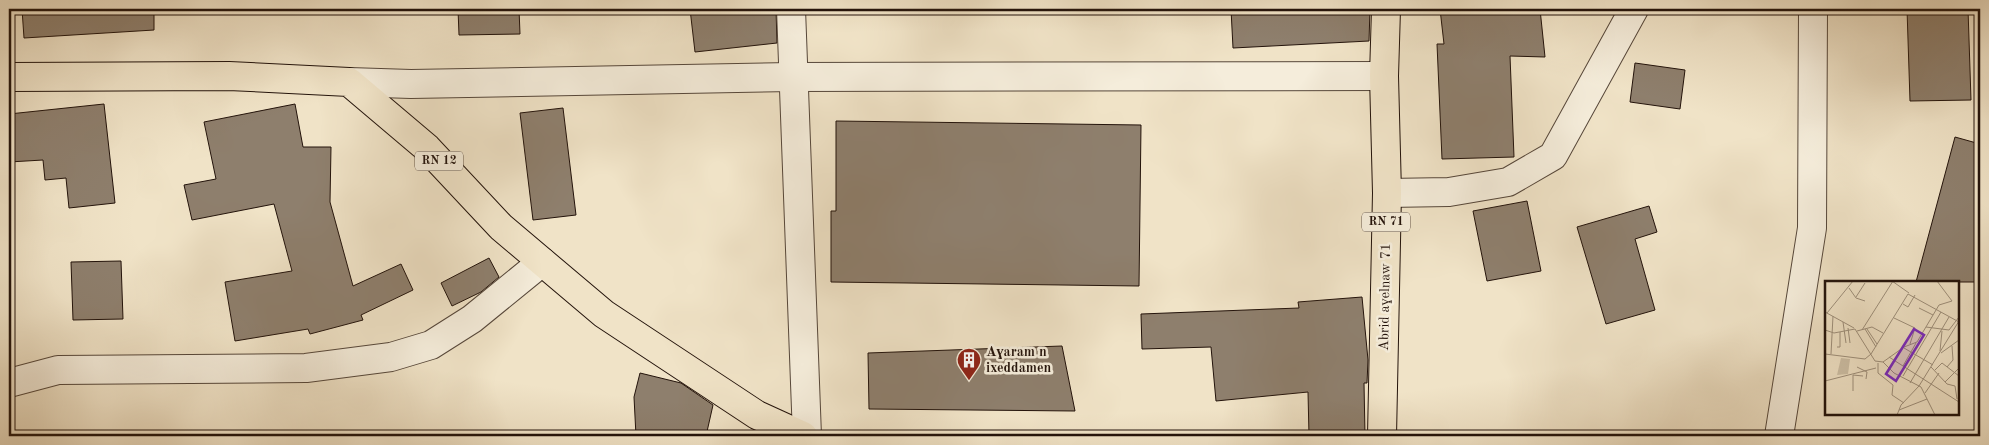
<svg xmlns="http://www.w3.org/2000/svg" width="1989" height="445" viewBox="0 0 1989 445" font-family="'Old Standard TT',serif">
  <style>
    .building { fill: #8e7f6d; stroke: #23130b }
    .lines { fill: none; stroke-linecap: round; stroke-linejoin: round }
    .street-casing { stroke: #56473a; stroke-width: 30 }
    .primary-casing { stroke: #23130b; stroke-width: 30 }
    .street { stroke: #f5eddb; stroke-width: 28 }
    .primary { stroke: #f0e3c7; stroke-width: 28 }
    .labels { text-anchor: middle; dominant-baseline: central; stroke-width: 5; stroke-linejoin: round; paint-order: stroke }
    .shield { fill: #f5eddb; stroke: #625449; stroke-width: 1 }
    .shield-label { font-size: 12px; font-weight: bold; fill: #23130b }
    .street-label { font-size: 14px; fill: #23130b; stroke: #f5eddb }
    .poi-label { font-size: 14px; font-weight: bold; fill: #23130b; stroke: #f5eddb; text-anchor: start }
    .inset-road { fill: none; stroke: #9e907c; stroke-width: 1 }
    .view { fill: #7b2cbf; fill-opacity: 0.15; stroke: #7b2cbf; stroke-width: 2.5 }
    .inset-edge { fill: none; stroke: #23130b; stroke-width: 2.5 }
  </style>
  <rect width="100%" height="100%" fill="#f0e3c7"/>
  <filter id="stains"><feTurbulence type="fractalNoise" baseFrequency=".004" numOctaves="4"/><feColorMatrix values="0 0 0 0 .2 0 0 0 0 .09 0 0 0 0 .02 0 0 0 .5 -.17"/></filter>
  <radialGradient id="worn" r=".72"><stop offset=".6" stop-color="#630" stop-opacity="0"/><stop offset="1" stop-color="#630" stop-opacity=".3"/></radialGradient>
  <!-- building -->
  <g class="building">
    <polygon points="22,9 154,9 154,30 24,38"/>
    <polygon points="458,9 519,9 520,34 459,35"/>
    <polygon points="690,9 776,9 777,43 695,52"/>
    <polygon points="1231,9 1370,9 1369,41 1233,48"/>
    <polygon points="1440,9 1540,9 1545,57 1510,56 1514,157 1442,159 1437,44 1444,44"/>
    <polygon points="1907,9 1968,9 1971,100 1910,101"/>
    <polygon points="1635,63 1685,70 1680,109 1630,102"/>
    <polygon points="104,104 115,203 69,208 66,178 45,180 43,160 9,162 9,114"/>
    <polygon points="295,104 303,147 331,147 330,202 353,286 401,264 413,290 361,315 363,320 310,334 308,329 235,341 225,282 292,271 274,204 192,220 184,185 216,179 204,122"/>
    <polygon points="563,108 576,215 533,220 520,113"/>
    <polygon points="836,121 1141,125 1139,286 831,282 831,211 836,211"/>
    <polygon points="1955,137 1980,144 1980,282 1916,282"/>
    <polygon points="1527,201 1541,271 1487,281 1473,211"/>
    <polygon points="1649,206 1657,232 1635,239 1655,310 1606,324 1577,227"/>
    <polygon points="489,258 499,277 481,292 452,306 441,283"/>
    <polygon points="121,261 123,319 73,320 71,262"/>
    <polygon points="1362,297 1368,360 1367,383 1364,383 1365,436 1309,436 1308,392 1216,401 1211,347 1142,349 1141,314 1299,308 1298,302"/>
    <polygon points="1062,346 1075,411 869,409 868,353"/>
    <polygon points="640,373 681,383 713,405 706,436 636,436 634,397"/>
  </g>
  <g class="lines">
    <defs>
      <g id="street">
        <polyline points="791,9 807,436"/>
        <polyline points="349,82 411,84 792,77 1384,76"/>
        <polyline points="1387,193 1449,192 1508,182 1553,156 1634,9"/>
        <polyline points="9,383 58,370 306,368 391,357 431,345 472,319 542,262"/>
        <polyline points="1779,436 1812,228 1813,9"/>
      </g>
      <g id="primary">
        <polyline points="9,77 229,76 349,82 427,148 501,227 604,314 757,415 803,436"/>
        <polyline points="1382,436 1387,193 1384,76 1386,9"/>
      </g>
    </defs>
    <!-- street casing -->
    <use href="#street" class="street-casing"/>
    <!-- primary casing -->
    <use href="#primary" class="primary-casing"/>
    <!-- street -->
    <use href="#street" class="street"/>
    <!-- primary -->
    <use href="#primary" class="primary"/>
  </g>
  <!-- icons -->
  <defs>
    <symbol id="building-pin" viewBox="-11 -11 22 30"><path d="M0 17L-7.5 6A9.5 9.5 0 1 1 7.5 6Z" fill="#8f2418" stroke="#f5eddb"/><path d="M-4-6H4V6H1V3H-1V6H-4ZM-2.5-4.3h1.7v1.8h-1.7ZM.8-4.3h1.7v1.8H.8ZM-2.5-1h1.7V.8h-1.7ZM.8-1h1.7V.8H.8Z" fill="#fff"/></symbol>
  </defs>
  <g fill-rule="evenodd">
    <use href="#building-pin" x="955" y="346" width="28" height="38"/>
  </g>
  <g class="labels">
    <!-- shield labels -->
    <g class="shield">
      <rect x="415" y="151.5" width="48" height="19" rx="4"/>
      <rect x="1362" y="212.5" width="48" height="19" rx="4"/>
    </g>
    <g class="shield-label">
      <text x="439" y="161">RN 12</text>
      <text x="1386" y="222">RN 71</text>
    </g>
    <!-- street labels -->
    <g class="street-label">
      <text transform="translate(1385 297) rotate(-89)">Abrid aɣelnaw 71</text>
    </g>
    <!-- poi labels -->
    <g class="poi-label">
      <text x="986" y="352">Aɣaram n<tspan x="986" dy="16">ixeddamen</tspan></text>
    </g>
  </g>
  <!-- overview -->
  <g transform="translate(1825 281)">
    <rect width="134" height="134" fill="#f0e3c7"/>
    <path d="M16,77L25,78L23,93L12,94Z" fill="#cdc0a7"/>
    <path class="inset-road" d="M67,0L84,12M24,7L31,17L40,20M31,16L40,2M78,23L83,26L90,14M94,27L108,34M0,31L29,47M2,32L28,0H45M69,37L90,47L85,63M18,41L21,62M101,46L124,49L134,36M23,47L25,62M40,48L51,66M42,48L52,63M0,49L9,52L30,48L50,80L58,81L79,66L92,61L114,24L127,20L112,0M37,49L68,0M32,50L47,46L58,52M12,66H15V51M79,67L108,84M115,70L117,50M116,72L134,59M0,73L40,78L46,73M6,73L8,35M46,73L83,13L134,41M64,76L134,121M58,81L69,92L96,106L110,134M53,82V92L68,104L67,114L79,122M78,85L91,62M32,86L42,91L41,98M106,86L122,103L130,105L132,118M122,86L128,79L127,65M110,89L117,82L134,95M78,95L116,31M0,100L51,87M120,101L134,87M85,102L124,36M28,110V94L38,95M100,112L114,92M74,129L102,118M72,134L76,124L94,105L134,40"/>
    <path class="view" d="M89,48L99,54L71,100L61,93Z"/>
    <rect width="134" height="134" class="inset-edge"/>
  </g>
  <!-- margin -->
  <rect width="1989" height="445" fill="none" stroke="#f0e3c7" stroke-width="30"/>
  <rect x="10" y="10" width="1969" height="425" fill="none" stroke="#23130b" stroke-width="2.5"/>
  <rect x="15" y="15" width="1959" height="415" fill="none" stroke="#23130b"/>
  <rect width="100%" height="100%" filter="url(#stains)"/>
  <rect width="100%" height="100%" fill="url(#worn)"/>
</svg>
